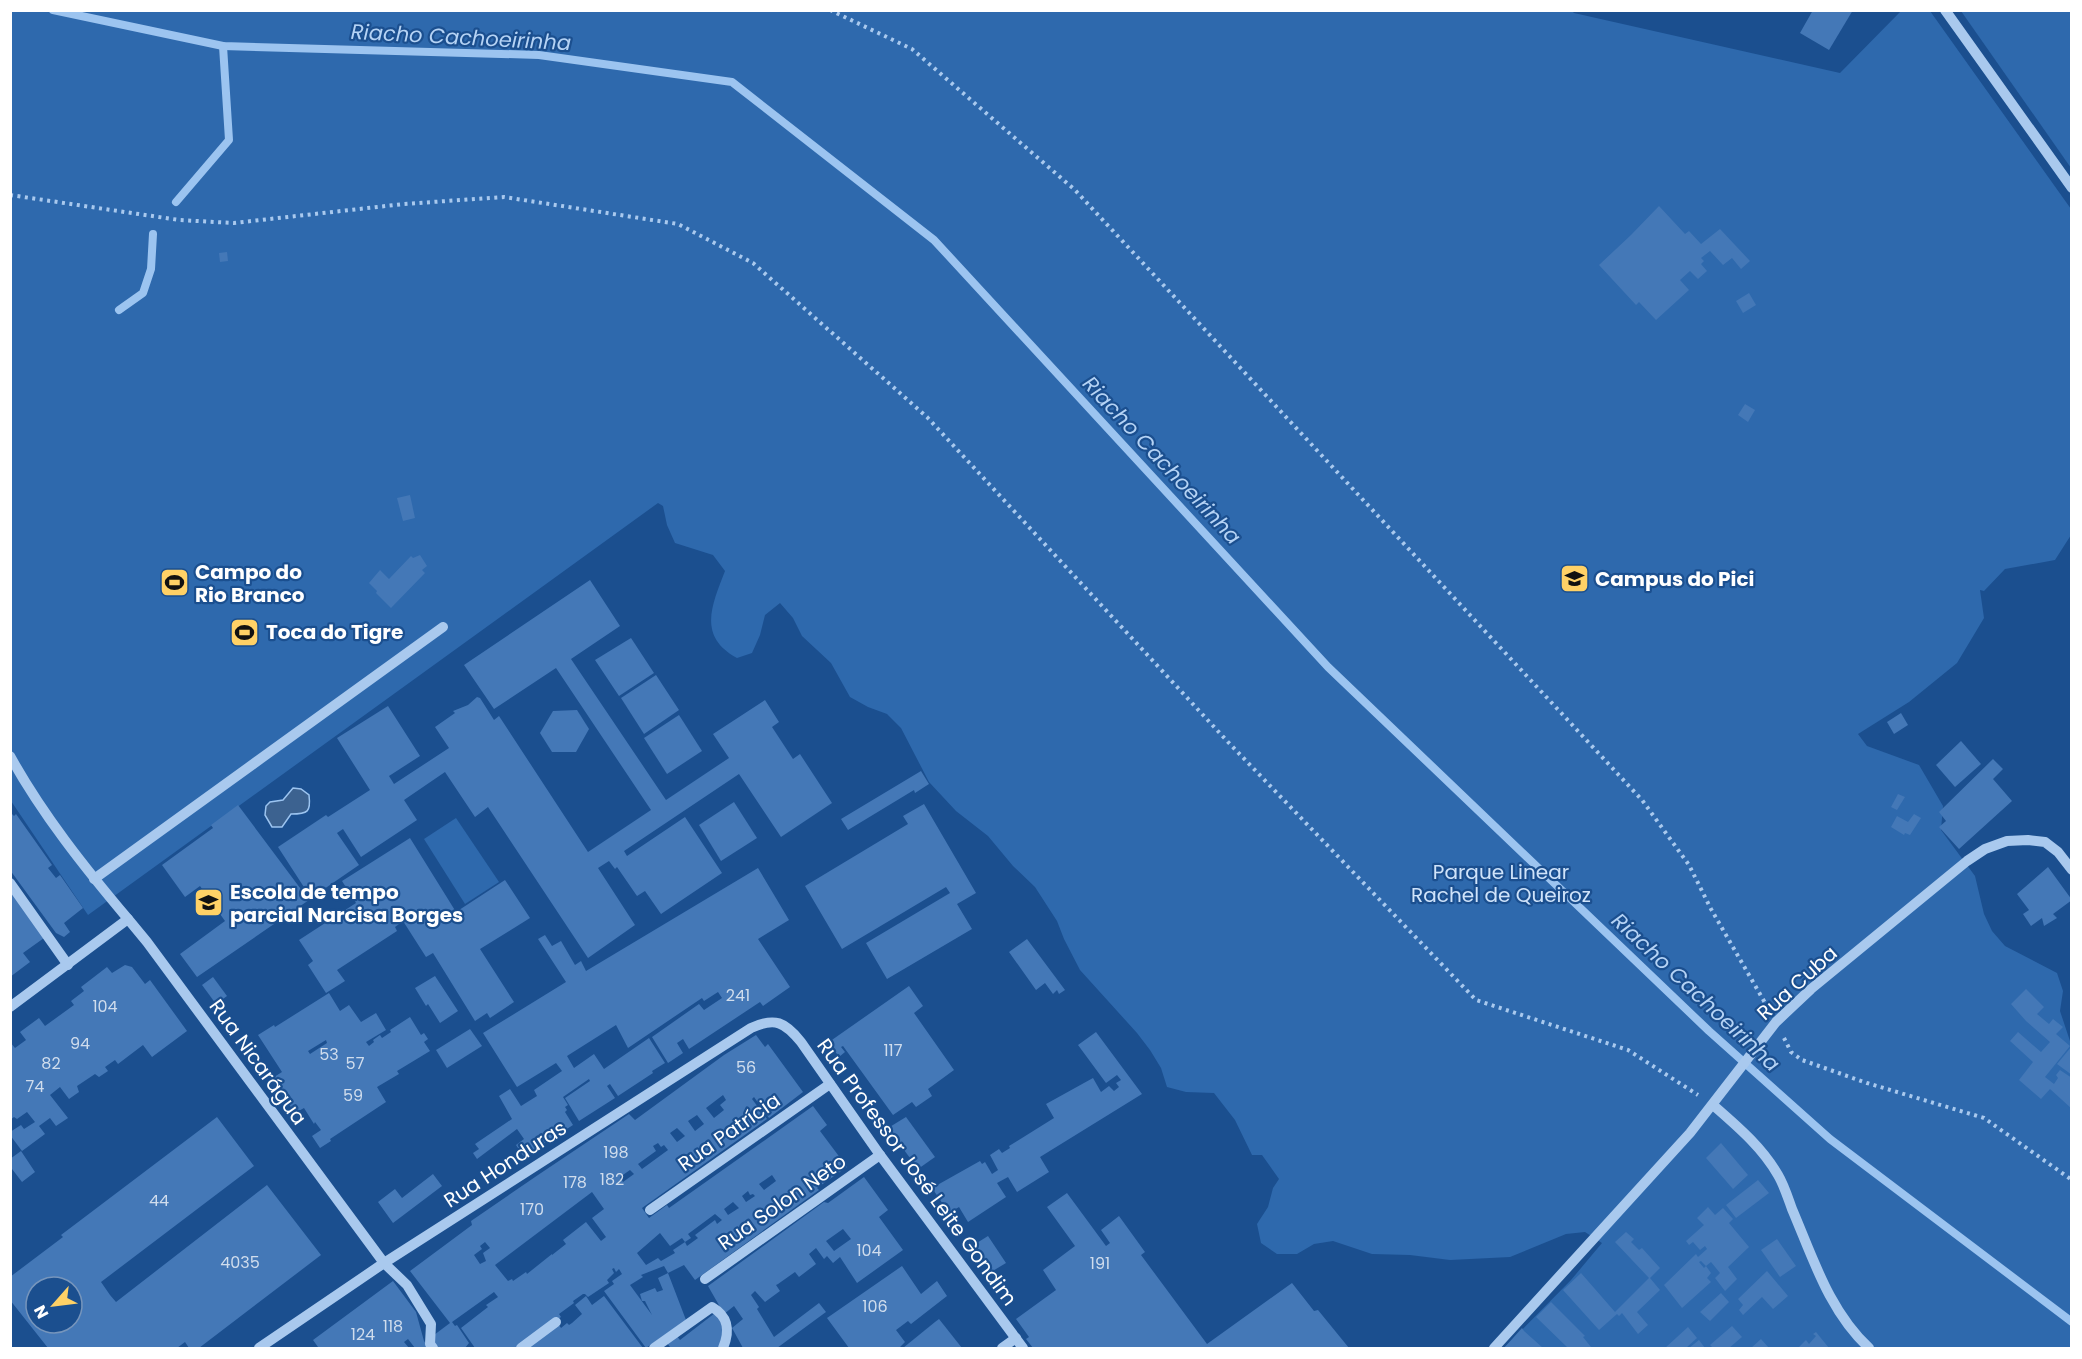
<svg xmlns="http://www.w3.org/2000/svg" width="2082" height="1359" viewBox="0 0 2082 1359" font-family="Poppins,sans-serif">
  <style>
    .green { fill: #2e69ad }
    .water { fill: #3c6290; stroke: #9cc4f0; stroke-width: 1.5 }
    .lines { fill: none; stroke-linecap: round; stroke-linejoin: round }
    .stream { stroke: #9cc4f0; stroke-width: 8 }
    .building { fill: #4478b7; fill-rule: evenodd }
    .path { stroke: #a9c9ee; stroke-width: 4; stroke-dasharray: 3 4.5; stroke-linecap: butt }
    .minor { stroke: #a9c9ee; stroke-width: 10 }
    .labels { text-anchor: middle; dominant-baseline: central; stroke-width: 4.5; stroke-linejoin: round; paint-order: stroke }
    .number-label { font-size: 16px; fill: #d0dded }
    .poi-label { font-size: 20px; font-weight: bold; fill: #fff; stroke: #1b4f8f; text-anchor: start }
    .park-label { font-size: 20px; fill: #cfe3fa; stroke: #1b4f8f }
    .street-label { font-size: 20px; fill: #fff; stroke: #1b4f8f }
    .water-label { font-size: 21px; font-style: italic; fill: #b5d3f5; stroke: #1b4f8f }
  </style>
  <rect width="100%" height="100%" fill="#1b4f8f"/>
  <!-- green -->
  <g class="green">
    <path d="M1571,10L1574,13L1840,73L1901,11H1930L2071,209V535L2055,560L2005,569L1984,591L1980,590L1984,618L1957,663L1909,702L1858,734L1867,746L1919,765L1943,806L1941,830L1975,876L1984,914L1992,931L2005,946L2057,973L2063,991L2060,1011L2072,1047L2071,1348H1504L1571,1280L1602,1243L1585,1232L1566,1234L1510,1257L1450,1260L1410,1255L1372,1254L1333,1241L1314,1244L1297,1254H1277L1261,1243L1257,1224L1268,1207L1273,1188L1279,1179L1262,1155H1252L1235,1120L1214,1093L1186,1092L1167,1087L1161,1068L1150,1050L1137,1033L1080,970L1064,939L1057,921L1035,887L1013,866L988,836L956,811L929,782L901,728L887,714L868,707L850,697L831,663L802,636L793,618L780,603L765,615L760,635L752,653L737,658C697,636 712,605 725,571L713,555L675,543L667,525L663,506L658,503L88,915L11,801L10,11Z"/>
    <polygon points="1961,11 2071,11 2071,168"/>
    <polygon points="456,818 499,882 465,904 424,839"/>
  </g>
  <!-- water -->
  <path class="water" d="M293,788L301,789L309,795C311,812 308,814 291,814L282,827H272L265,815L266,806L270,802L283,800Z"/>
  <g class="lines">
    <!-- stream -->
    <g class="stream">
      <polyline points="53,10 223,46 539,55 732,82 934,240 1328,667 1709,1031 1830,1139 2072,1322"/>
      <polyline points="176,202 229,140 223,46"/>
      <polyline points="119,310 143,293 151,269 153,234"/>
    </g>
  </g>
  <!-- building -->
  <g class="building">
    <polygon points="1813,10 1853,10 1829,50 1800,33"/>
    <polygon points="1659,206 1685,234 1689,231 1701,244 1720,229 1750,261 1741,269 1732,258 1723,265 1710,251 1701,258 1704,261 1701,264 1707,271 1698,279 1690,271 1680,280 1689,290 1656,320 1639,302 1636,305 1599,265 1631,235"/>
    <polygon points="227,252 228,261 220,262 219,253"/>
    <polygon points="1749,293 1756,305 1743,313 1736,301"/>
    <polygon points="1745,404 1755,410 1748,422 1738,415"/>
    <polygon points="410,495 415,518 403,521 397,498"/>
    <polygon points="420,555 427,566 422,570 425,573 391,608 376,593 377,591 369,583 380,570 389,579 411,556 413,558"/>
    <polygon points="590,580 620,626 571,659 666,800 729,758 713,734 765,700 779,722 772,727 793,759 800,754 832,803 781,837 739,774 624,851 627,856 685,817 722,873 661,914 645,891 637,896 617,867 615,869 609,861 598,868 635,925 588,958 488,807 475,817 445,772 404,800 417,820 361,857 343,829 337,833 359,865 311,898 278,847 326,815 328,817 370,790 337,738 388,706 420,756 389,776 394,784 449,748 435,727 455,713 453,711 468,705 477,697 480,698 494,720 499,716 588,852 651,810 556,668 494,709 464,665"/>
    <polygon points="631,638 654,673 619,696 595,660"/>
    <polygon points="656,675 679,710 644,734 621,698"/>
    <polygon points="577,710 589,729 576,752 552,752 540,733 553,711"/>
    <polygon points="1901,713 1908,725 1894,734 1887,722"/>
    <polygon points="679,715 702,751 667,774 644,738"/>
    <polygon points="1961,741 1981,764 1955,787 1936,765"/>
    <polygon points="1993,759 2003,769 1993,779 2012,801 1959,849 1939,827 1946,821 1939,812"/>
    <polygon points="921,771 929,784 915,793 914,790 848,830 841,819"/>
    <polygon points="1898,794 1905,797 1897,810 1891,807"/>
    <polygon points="734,802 757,838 721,861 699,825"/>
    <polygon points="924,804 976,893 957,904 972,929 887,979 866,943 950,893 946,887 842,949 805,886 908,824 903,816"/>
    <polygon points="238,805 309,900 197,977 180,954 225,921 200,886 185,897 162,865 213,828 211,825"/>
    <polygon points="10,812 14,816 16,814 52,865 48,868 56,878 60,875 83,908 64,923 70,932 64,937 56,933 10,870"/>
    <polygon points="1914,814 1921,818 1910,835 1905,833 1904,835 1891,827 1897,816 1908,822"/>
    <polygon points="410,838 456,912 505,880 530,918 480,949 514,1002 490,1018 487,1013 475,1021 433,953 426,957 403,921 395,927 397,931 337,970 345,981 326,993 308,965 313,961 299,940 356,903 342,881"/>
    <polygon points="2048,867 2072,900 2053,914 2057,918 2044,926 2042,918 2031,926 2023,914 2029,910 2017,894"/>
    <polygon points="758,868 789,920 758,939 790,987 763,1006 760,1002 689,1049 683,1039 677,1043 683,1053 668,1063 652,1037 699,1004 704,1010 722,998 718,992 704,1001 702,998 628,1048 616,1025 567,1056 574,1068 594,1054 604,1069 649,1038 665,1063 652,1071 653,1073 618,1096 610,1084 607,1086 615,1098 579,1121 565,1098 590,1081 589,1079 563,1097 568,1105 565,1107 567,1110 565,1112 573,1125 524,1157 516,1145 524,1139 517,1129 477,1159 473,1153 479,1149 475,1144 512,1119 499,1096 510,1089 521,1106 537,1096 534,1090 562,1071 556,1063 517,1087 483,1033 566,982 538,939 545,935 552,946 561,941 575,965 581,961 586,971"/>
    <polygon points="10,890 44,938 23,953 30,962 10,977"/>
    <polygon points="1027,939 1065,990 1059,994 1057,990 1053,994 1045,983 1036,990 1009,952"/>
    <polygon points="125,965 132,967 145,984 150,980 187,1031 152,1057 143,1045 118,1064 115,1060 105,1067 108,1071 99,1077 95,1074 77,1086 79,1092 69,1099 60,1087 50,1095 68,1118 56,1126 50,1118 39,1126 45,1134 22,1151 10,1135 10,1132 21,1125 24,1129 35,1122 27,1112 17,1119 14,1117 10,1120 10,1042 15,1048 26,1040 20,1032 39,1018 45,1026 74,1005 71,1001 84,991 81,987 107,967 112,973"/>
    <polygon points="435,976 458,1011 440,1023 428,1004 426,1006 415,988"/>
    <polygon points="213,977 227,996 216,1004 202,985"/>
    <polygon points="909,986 923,1006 914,1013 954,1070 928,1089 932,1096 916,1107 912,1102 893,1115 843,1046 841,1047 845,1052 839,1057 829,1042"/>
    <polygon points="2026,989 2044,1007 2037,1014 2049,1024 2053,1019 2063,1027 2056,1034 2070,1046 2045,1077 2054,1084 2058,1078 2056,1075 2060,1070 2072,1078 2072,1109 2050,1089 2041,1099 2019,1080 2033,1062 2010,1041 2018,1032 2041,1052 2050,1042 2026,1021 2011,1004"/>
    <path d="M329,993L340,1011L349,1005L361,1022L376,1013L386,1030L366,1042L369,1046L374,1042L373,1040L380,1035L382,1038L391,1032L390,1030L410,1017L421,1035L424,1033L428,1039L424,1042L430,1051L397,1071L399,1074L377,1087L386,1102L330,1139L331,1141L320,1148L312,1136L321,1130L315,1122L314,1124L304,1108L295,1113L271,1079L282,1072L258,1035L274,1025L275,1027ZM326,1040L327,1043L310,1054L308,1051Z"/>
    <polygon points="470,1029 482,1046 447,1068 436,1050"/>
    <polygon points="1096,1032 1142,1094 1040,1157 1049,1172 1017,1192 1008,1177 997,1183 1006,1197 968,1222 959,1207 949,1213 932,1188 980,1161 982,1164 985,1162 992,1174 998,1170 990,1155 999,1149 1002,1153 1010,1148 1009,1146 1054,1118 1046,1104 1093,1078 1101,1092 1109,1086 1114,1091 1119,1087 1116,1083 1121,1080 1117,1075 1106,1083 1078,1045"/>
    <path d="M756,1035L765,1047L768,1044L803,1092L769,1118L754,1097L752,1099L767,1119L642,1208L649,1218L667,1205L669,1208L813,1106L827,1125L820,1131L847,1167L817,1188L819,1190L695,1280L684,1265L668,1273L664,1266L641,1275L643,1277L630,1285L652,1315L645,1301H642L640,1294L655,1288L657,1292L663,1290L658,1278L668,1273L686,1320L646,1348L604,1291L614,1284L612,1281L622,1274L619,1269L616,1272L614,1268L612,1269L614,1273L607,1280L609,1283L588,1297L585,1294H583L573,1301L574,1303L559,1314L561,1317L519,1348H475L461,1328L488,1307L486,1305L498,1297L494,1292L452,1322L455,1326L457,1325L469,1343L465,1348H434V1335L450,1323L410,1271L472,1225L471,1221L538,1175L629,1114L635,1120L724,1055ZM723,1095L726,1100L720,1105L724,1110L714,1118L706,1108ZM697,1115L704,1124L695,1131L688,1121ZM677,1128L685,1136L677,1142L670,1133ZM658,1143L661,1147L664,1145L668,1150L642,1169L638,1164L656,1151L653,1146ZM630,1170L634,1174L623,1182L620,1177ZM772,1175L776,1181L764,1190L759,1184ZM748,1191L750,1195L753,1194L755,1196L746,1202L742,1196ZM592,1192L604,1209L592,1218L606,1237L601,1241L586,1222L563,1240L566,1244L552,1255V1254L527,1274L526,1272L513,1281L512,1279L508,1281L495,1265ZM733,1202L739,1208L728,1215L724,1209ZM715,1214L722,1220L717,1224L715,1220L695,1235L698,1238L687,1246L685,1242L673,1250L675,1253L661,1261L658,1258L646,1265L637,1253L660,1233L670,1246L682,1238L685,1242L691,1238L688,1234ZM485,1242L490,1248L483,1253L486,1261L480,1264L474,1255L482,1249L480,1246Z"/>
    <polygon points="2072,1046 2072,1075 2057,1064"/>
    <path d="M217,1117L254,1166L101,1282L110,1295L116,1302L267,1185L321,1255L199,1348H189L185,1342L177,1348H48L10,1300V1277L63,1237L61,1235ZM36,1287H72V1323H36Z"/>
    <polygon points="906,1117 935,1157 918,1169 888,1128"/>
    <polygon points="1721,1143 1748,1175 1733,1189 1706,1158"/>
    <polygon points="21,1151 35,1172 22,1182 12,1169 10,1170 10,1159"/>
    <polygon points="433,1174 442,1186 393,1223 378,1202 395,1189 402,1198"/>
    <path d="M864,1177L888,1210L879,1217L903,1250L857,1283L840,1257L833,1263L827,1256L824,1259L816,1248L809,1254L816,1264L799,1277L795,1272L778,1284L776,1285L780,1291L765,1302L755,1291L751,1295L759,1307L757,1309L774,1337L819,1303L826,1312L777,1348H743L732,1328L743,1319L734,1306L724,1314L708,1286L824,1202L828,1203ZM843,1229L851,1239L834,1251L826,1241Z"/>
    <polygon points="1758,1180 1769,1193 1736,1218 1726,1205"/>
    <polygon points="1067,1193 1106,1246 1110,1243 1101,1230 1119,1216 1145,1252 1141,1255 1207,1344 1292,1283 1314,1311 1318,1310 1349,1348 1033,1348 1026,1339 1029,1337 1016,1319 1056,1290 1043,1270 1075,1246 1047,1207"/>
    <polygon points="1708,1207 1715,1215 1723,1208 1733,1219 1729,1223 1749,1247 1728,1267 1737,1279 1725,1291 1715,1278 1720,1273 1711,1262 1706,1266 1701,1261 1699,1262 1704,1268 1706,1266 1711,1273 1707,1278 1711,1282 1682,1308 1664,1285 1696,1254 1698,1257 1707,1249 1705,1246 1700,1250 1693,1242 1689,1245 1686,1241 1704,1225 1697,1218"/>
    <polygon points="1626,1232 1634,1239 1631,1242 1639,1250 1642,1248 1660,1268 1650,1278 1660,1290 1637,1312 1648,1325 1638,1334 1622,1313 1619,1316 1617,1314 1599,1330 1563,1290 1581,1273 1615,1312 1649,1278 1615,1242"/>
    <polygon points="988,1236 1006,1263 991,1272 972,1246"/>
    <polygon points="1777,1239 1796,1266 1780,1277 1761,1250"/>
    <polygon points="902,1266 921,1294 937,1281 947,1296 911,1324 908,1321 896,1330 905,1342 899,1348 849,1348 827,1318"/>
    <polygon points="1767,1271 1788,1296 1773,1309 1762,1297 1743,1315 1739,1310 1743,1305 1738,1299"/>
    <polygon points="393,1281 416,1312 424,1341 429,1348 415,1348 408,1339 404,1342 409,1348 316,1348 318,1347 313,1340"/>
    <polygon points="1721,1293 1729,1302 1710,1321 1700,1312"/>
    <polygon points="586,1296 592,1305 604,1296 643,1348 523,1348 557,1322 561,1328 567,1323 569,1325 572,1323 582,1314 575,1305"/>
    <polygon points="1551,1302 1585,1336 1583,1337 1591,1347 1590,1348 1568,1348 1536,1317"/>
    <polygon points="715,1313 727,1328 720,1348 668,1348 670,1347 667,1343 676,1335 680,1340"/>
    <polygon points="939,1319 962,1348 903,1348 935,1322"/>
    <polygon points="1732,1326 1742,1337 1729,1348 1713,1348 1710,1345"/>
    <polygon points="1688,1327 1697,1338 1686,1348 1665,1348"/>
    <polygon points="1522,1328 1524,1331 1543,1348 1504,1348"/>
    <polygon points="1816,1332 1829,1348 1798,1348 1806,1340 1809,1344 1816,1336 1813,1334"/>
    <polygon points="1761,1339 1769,1348 1751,1348"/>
    <polygon points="1699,1340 1705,1348 1689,1348"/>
  </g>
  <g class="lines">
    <!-- path -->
    <g class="path">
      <polyline points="830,10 912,49 1075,190 1642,800 1689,865 1711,909 1768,1008"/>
      <polyline points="10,195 179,220 234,223 404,204 504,197 678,224 753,263 927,417 1228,742 1476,1000 1628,1050 1698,1095"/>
      <polyline points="1784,1038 1791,1052 1802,1060 1867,1083 1984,1118 2072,1180"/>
    </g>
    <!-- minor -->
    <g class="minor">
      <polyline points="1945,10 2072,188"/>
      <path d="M10,756C42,814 85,868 128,919"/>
      <polyline points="94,879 443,627"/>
      <polyline points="10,883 68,965"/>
      <polyline points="10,1007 128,919 147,942 384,1263 407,1285 431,1324 430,1344 433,1348"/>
      <path d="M1713,1105C1737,1126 1762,1147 1778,1175C1784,1185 1788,1198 1792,1209C1813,1258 1829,1311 1869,1348"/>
      <polyline points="650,1210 830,1084"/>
      <polyline points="705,1279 880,1155"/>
      <path d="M259,1348L384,1263L751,1028C775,1017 785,1022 801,1042L880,1155L1023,1348"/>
      <polyline points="521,1348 556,1322"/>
      <path d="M654,1348L712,1307C729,1317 730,1331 723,1348"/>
      <polyline points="1002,1348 1016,1338"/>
      <polyline points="1494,1348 1690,1133 1776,1022 1811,989 1967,861 1985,849 2007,841 2028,840 2045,842 2058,852 2072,870"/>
    </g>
  </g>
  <!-- icons -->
  <defs>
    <symbol id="university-square" viewBox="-11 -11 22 22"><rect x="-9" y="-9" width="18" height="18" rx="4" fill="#ffd166" stroke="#1b4f8f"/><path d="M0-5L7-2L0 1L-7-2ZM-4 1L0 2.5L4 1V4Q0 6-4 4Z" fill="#111"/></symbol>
    <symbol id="stadium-square" viewBox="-11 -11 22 22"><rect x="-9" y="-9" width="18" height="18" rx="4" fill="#ffd166" stroke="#1b4f8f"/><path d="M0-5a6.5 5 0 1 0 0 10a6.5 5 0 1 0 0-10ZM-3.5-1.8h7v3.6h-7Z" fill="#111"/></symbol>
    <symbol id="school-square" viewBox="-11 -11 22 22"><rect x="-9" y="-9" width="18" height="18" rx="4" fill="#ffd166" stroke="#1b4f8f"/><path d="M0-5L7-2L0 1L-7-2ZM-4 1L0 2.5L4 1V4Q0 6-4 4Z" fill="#111"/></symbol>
  </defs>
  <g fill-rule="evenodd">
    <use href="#university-square" x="1558" y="562" width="33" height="33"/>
    <use href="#stadium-square" x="158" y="566" width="33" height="33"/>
    <use href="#stadium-square" x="228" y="616" width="33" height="33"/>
    <use href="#school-square" x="192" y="886" width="33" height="33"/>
  </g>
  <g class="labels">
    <!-- number labels -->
    <g class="number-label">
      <text x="738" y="995">241</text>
      <text x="105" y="1006">104</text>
      <text x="80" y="1043">94</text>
      <text x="893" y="1050">117</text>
      <text x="329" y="1054">53</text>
      <text x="51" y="1063">82</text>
      <text x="355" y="1063">57</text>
      <text x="746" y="1067">56</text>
      <text x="35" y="1086">74</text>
      <text x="353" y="1095">59</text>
      <text x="616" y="1152">198</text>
      <text x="612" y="1179">182</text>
      <text x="575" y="1182">178</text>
      <text x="159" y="1200">44</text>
      <text x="532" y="1209">170</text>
      <text x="869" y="1250">104</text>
      <text x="240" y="1262">4035</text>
      <text x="1100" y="1263">191</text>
      <text x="875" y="1306">106</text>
      <text x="393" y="1326">118</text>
      <text x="363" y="1334">124</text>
    </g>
    <!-- poi labels -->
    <g class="poi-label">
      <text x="195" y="572">Campo do<tspan x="195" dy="23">Rio Branco</tspan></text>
      <text x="1595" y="579">Campus do Pici</text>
      <text x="266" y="632">Toca do Tigre</text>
      <text x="230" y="892">Escola de tempo<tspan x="230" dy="23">parcial Narcisa Borges</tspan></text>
    </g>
    <!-- park labels -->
    <g class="park-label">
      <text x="1501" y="872">Parque Linear<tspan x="1501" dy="23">Rachel de Queiroz</tspan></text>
    </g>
    <!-- street labels -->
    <g class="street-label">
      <text transform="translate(1797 983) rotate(-42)">Rua Cuba</text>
      <text transform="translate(258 1062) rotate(54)">Rua Nicarágua</text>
      <text transform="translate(729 1132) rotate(-35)">Rua Patrícia</text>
      <text transform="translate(505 1164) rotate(-33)">Rua Honduras</text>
      <text transform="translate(917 1172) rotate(54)">Rua Professor José Leite Gondim</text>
      <text transform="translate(782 1202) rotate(-35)">Rua Solon Neto</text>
    </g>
    <!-- water labels -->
    <g class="water-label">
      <text transform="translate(461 37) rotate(3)">Riacho Cachoeirinha</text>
      <text transform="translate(1162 460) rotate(47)">Riacho Cachoeirinha</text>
      <text transform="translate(1696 992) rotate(43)">Riacho Cachoeirinha</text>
    </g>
  </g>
  <!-- border -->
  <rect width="2082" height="1359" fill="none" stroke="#ffffff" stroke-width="24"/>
  <!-- north arrow -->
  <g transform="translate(54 1305) rotate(242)"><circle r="28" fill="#1b4f8f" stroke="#7695bc" stroke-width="1.5"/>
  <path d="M0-4.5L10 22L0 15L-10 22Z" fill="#ffd166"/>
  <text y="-9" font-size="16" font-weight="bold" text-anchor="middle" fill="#ffffff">N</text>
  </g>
</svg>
